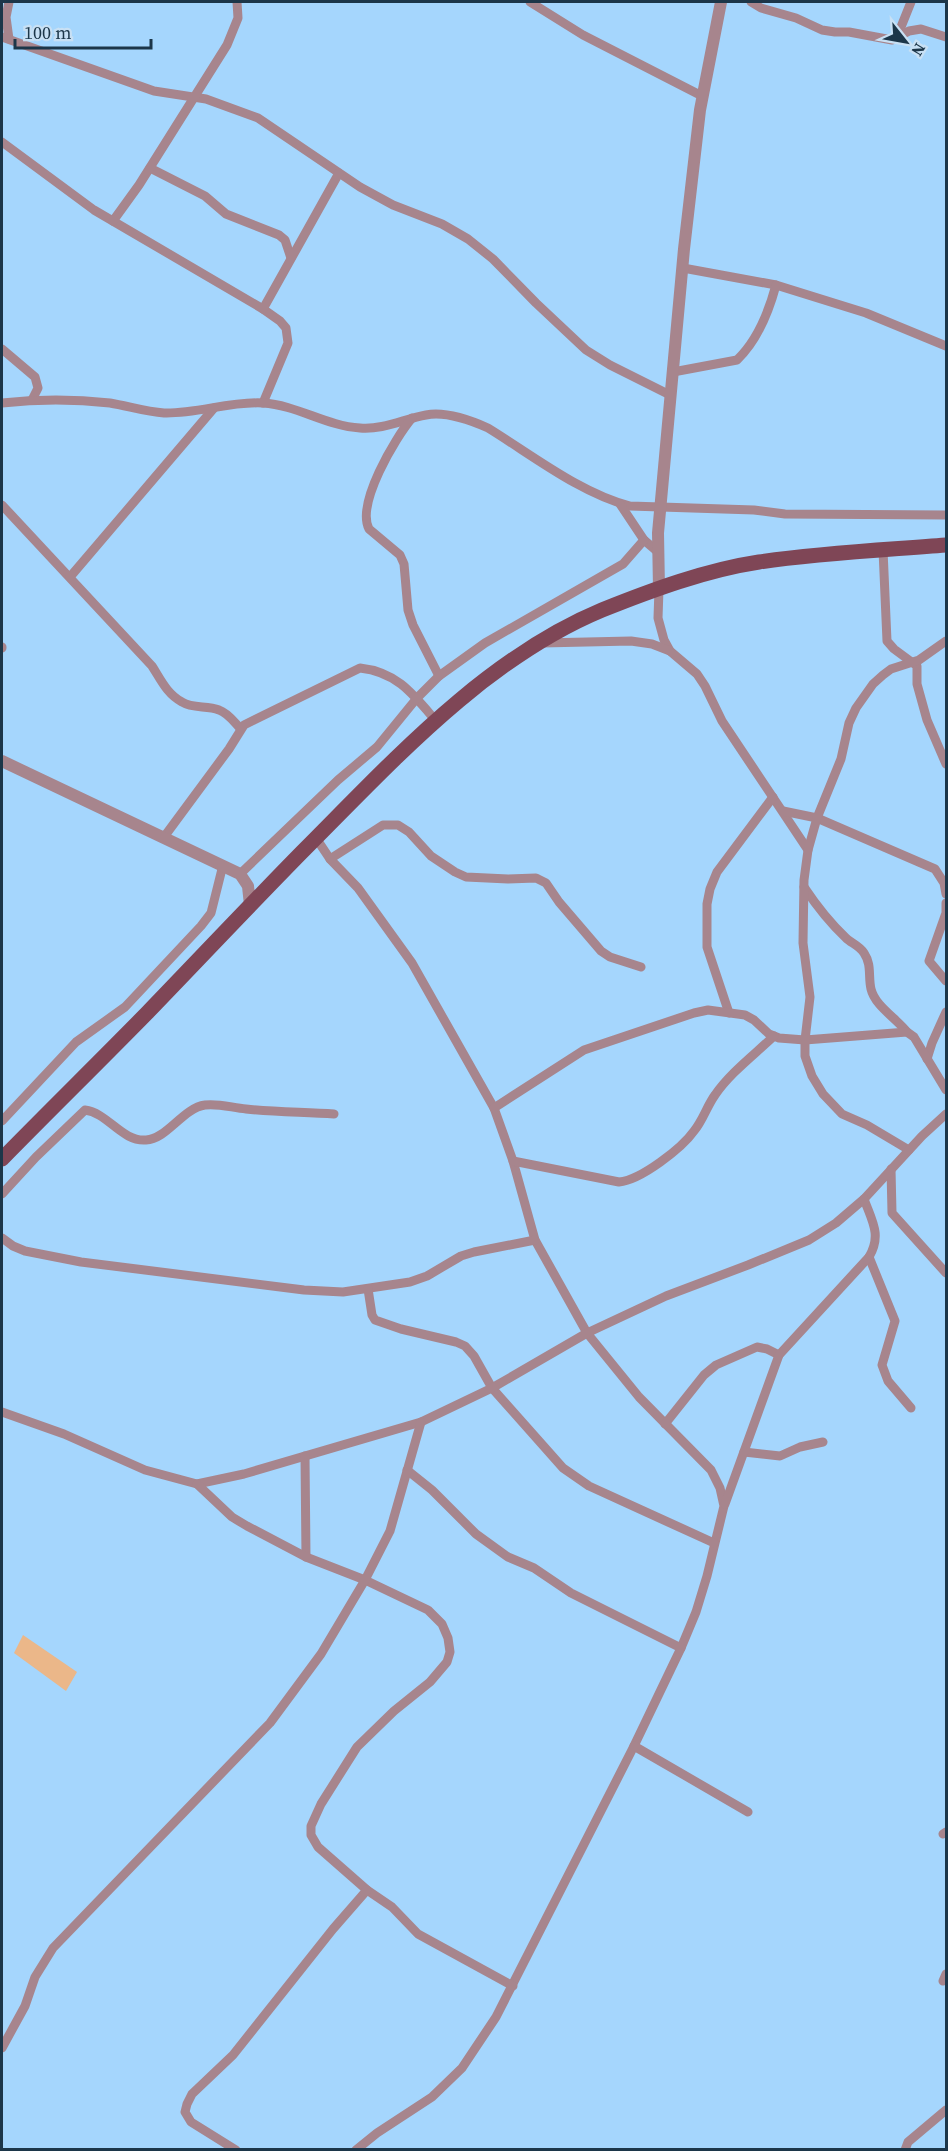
<svg xmlns="http://www.w3.org/2000/svg" width="948" height="2151" viewBox="0 0 948 2151" font-family="'Source Serif 4',serif">
  <style>
    .garden { fill: #ebb789 }
    .lines { fill: none; stroke-linecap: round; stroke-linejoin: round }
    .minor { stroke: #a7858d; stroke-width: 9 }
    .tertiary { stroke: #a7858d; stroke-width: 12 }
    .primary { stroke: #7f4656; stroke-width: 15 }
  </style>
  <rect width="100%" height="100%" fill="#a5d6fd"/>
  <!-- garden -->
  <polygon class="garden" points="23,1635 77,1672 66,1691 14,1653"/>
  <g class="lines">
    <!-- minor -->
    <g class="minor">
      <polyline points="9,2 6,17 9,39"/>
      <polyline points="530,2 583,35 702,96"/>
      <polyline points="751,2 761,8 796,18 822,30 835,32 849,32 892,40 909,31 921,29 946,37"/>
      <polyline points="2,37 154,91 206,99 258,118 360,187 393,205 442,224 468,239 493,259 536,303 586,350 610,365 670,395"/>
      <polyline points="897,37 911,2"/>
      <polyline points="2,142 94,210 263,309 280,321 286,328 288,343 263,403"/>
      <polyline points="150,168 205,196 226,214 279,235 285,240 291,258"/>
      <polyline points="113,221 139,185 227,45 238,18 237,2"/>
      <polyline points="683,268 776,285 866,313 946,346"/>
      <polyline points="263,309 339,173"/>
      <polyline points="2,349 35,377 38,388 32,400"/>
      <path d="M673,372L737,360C757,341 769,311 776,285"/>
      <path d="M2,403C38,399 74,399 110,403C128,406 146,412 164,413C197,414 230,401 263,403C297,405 326,426 360,428C383,430 404,419 426,415C446,411 470,420 488,428C532,455 580,493 630,506L754,510L785,514L946,515"/>
      <path d="M412,418C395,438 356,504 369,529L400,555L404,564L408,610L413,625L439,676"/>
      <polyline points="620,504 644,540 658,552"/>
      <path d="M2,505L152,666C161,680 167,694 182,702C193,709 207,705 219,710C228,713 234,722 240,728"/>
      <polyline points="883,550 887,641 894,649 917,666 917,684 927,720 946,764"/>
      <polyline points="70,577 214,408"/>
      <polyline points="659,589 658,618 664,640 670,651 697,674 705,686 722,721 808,850"/>
      <polyline points="542,643 631,641 652,644 670,651"/>
      <polyline points="2,648 2,647"/>
      <polyline points="783,811 817,818 935,869 944,883 946,894"/>
      <path d="M164,837L229,749L244,725L360,668C397,672 413,694 436,721"/>
      <polyline points="316,838 330,859 358,888 412,963 494,1108 513,1161 535,1240 587,1333 639,1397 711,1470 720,1488 724,1506 707,1576 696,1612 681,1648 634,1746 496,2017 462,2068 432,2097 377,2133 356,2150"/>
      <polyline points="330,859 383,825 398,825 409,832 431,856 455,872 466,877 508,879 536,878 546,883 559,902 601,951 610,957 641,967"/>
      <polyline points="240,874 338,780 377,747 417,698 439,676 485,643 623,564 644,540"/>
      <path d="M804,887C816,905 830,923 846,938C851,943 860,946 864,953C872,965 868,976 871,989C875,1006 896,1018 907,1032"/>
      <polyline points="946,903 946,913 929,961 946,981"/>
      <polyline points="729,1013 707,947 707,904 710,889 717,872 773,797"/>
      <polyline points="927,1059 932,1043 946,1012"/>
      <polyline points="494,1108 584,1050 694,1013 708,1010 745,1015 754,1020 769,1034 779,1038 805,1040 907,1032 914,1037 946,1090"/>
      <polyline points="2,1121 76,1042 125,1007 201,926 211,913 223,865"/>
      <polyline points="909,1150 867,1125 842,1114 823,1094 812,1076 805,1056 805,1040 810,997 803,943 804,880 808,850 817,818 841,759 849,723 856,708 873,684 883,675 891,669 919,660 946,641"/>
      <path d="M513,1161L619,1182C641,1180 682,1148 694,1131C703,1120 707,1106 715,1095C730,1073 754,1055 774,1036"/>
      <polyline points="891,1169 892,1213 946,1273"/>
      <path d="M2,1194L36,1157L85,1110C108,1113 122,1142 146,1140C167,1139 183,1108 205,1105C218,1103 233,1108 246,1109C275,1112 305,1112 334,1114"/>
      <polyline points="2,1238 13,1246 25,1251 81,1262 304,1290 343,1292 410,1282 427,1276 461,1256 474,1252 535,1240"/>
      <polyline points="869,1257 895,1321 882,1365 888,1381 911,1408"/>
      <polyline points="368,1289 372,1315 375,1320 401,1329 456,1342 465,1346 474,1356 492,1388 563,1468 589,1486 714,1543"/>
      <polyline points="2,1412 64,1434 145,1470 197,1484 244,1474 421,1422 492,1388 587,1333 666,1296 748,1265 809,1240 836,1223 864,1199 922,1136 946,1114"/>
      <polyline points="665,1424 704,1375 716,1365 757,1347 767,1349 779,1355"/>
      <polyline points="744,1452 780,1456 800,1447 823,1442"/>
      <polyline points="305,1456 306,1557"/>
      <polyline points="407,1470 432,1490 476,1534 508,1557 534,1568 571,1593 681,1648"/>
      <polyline points="197,1484 232,1517 247,1526 306,1557 365,1580 428,1610 442,1624 448,1638 450,1652 447,1662 430,1682 394,1711 357,1747 321,1804 311,1826 311,1835 318,1847 367,1890 392,1907 418,1934 513,1986"/>
      <path d="M725,1504L779,1355L869,1257C882,1235 872,1221 864,1199"/>
      <polyline points="634,1746 748,1812"/>
      <polyline points="943,1834 946,1832"/>
      <polyline points="943,1981 946,1974"/>
      <polyline points="2,2048 25,2006 35,1977 53,1948 270,1723 321,1654 365,1580 390,1531 421,1422"/>
      <polyline points="236,2150 191,2122 185,2112 187,2104 192,2094 233,2055 333,1929 367,1890"/>
      <polyline points="905,2150 908,2142 946,2110"/>
    </g>
    <!-- tertiary -->
    <g class="tertiary">
      <polyline points="659,589 658,533 684,249 700,110 721,2"/>
      <polyline points="2,761 240,874 248,886 250,905"/>
    </g>
    <!-- primary -->
    <path class="primary" d="M2,1159C50,1110 99,1062 147,1013C199,959 250,905 302,852C391,763 484,659 602,610C652,590 706,570 759,562C821,553 884,550 946,545"/>
  </g>
  <!-- border -->
  <rect width="948" height="2151" fill="none" stroke="#1c3649" stroke-width="6"/>
  <!-- north arrow -->
  <g transform="translate(906 42) rotate(121)" stroke="#c8e0f4" stroke-width="4.5" paint-order="stroke">
  <path d="M0-4.5L10 22L0 15L-10 22Z" fill="#1c3649"/>
  <text y="-9" font-size="16" font-weight="bold" text-anchor="middle" fill="#1c3649">N</text>
  </g>
  <!-- scale -->
  <path d="M15 39v9h136v-9" fill="none" stroke="#1c3649" stroke-width="3"/>
  <text x="24" y="39" font-size="18" fill="#1c3649" stroke="#c8e0f4" stroke-width="4.5" paint-order="stroke">100 m</text>
</svg>
